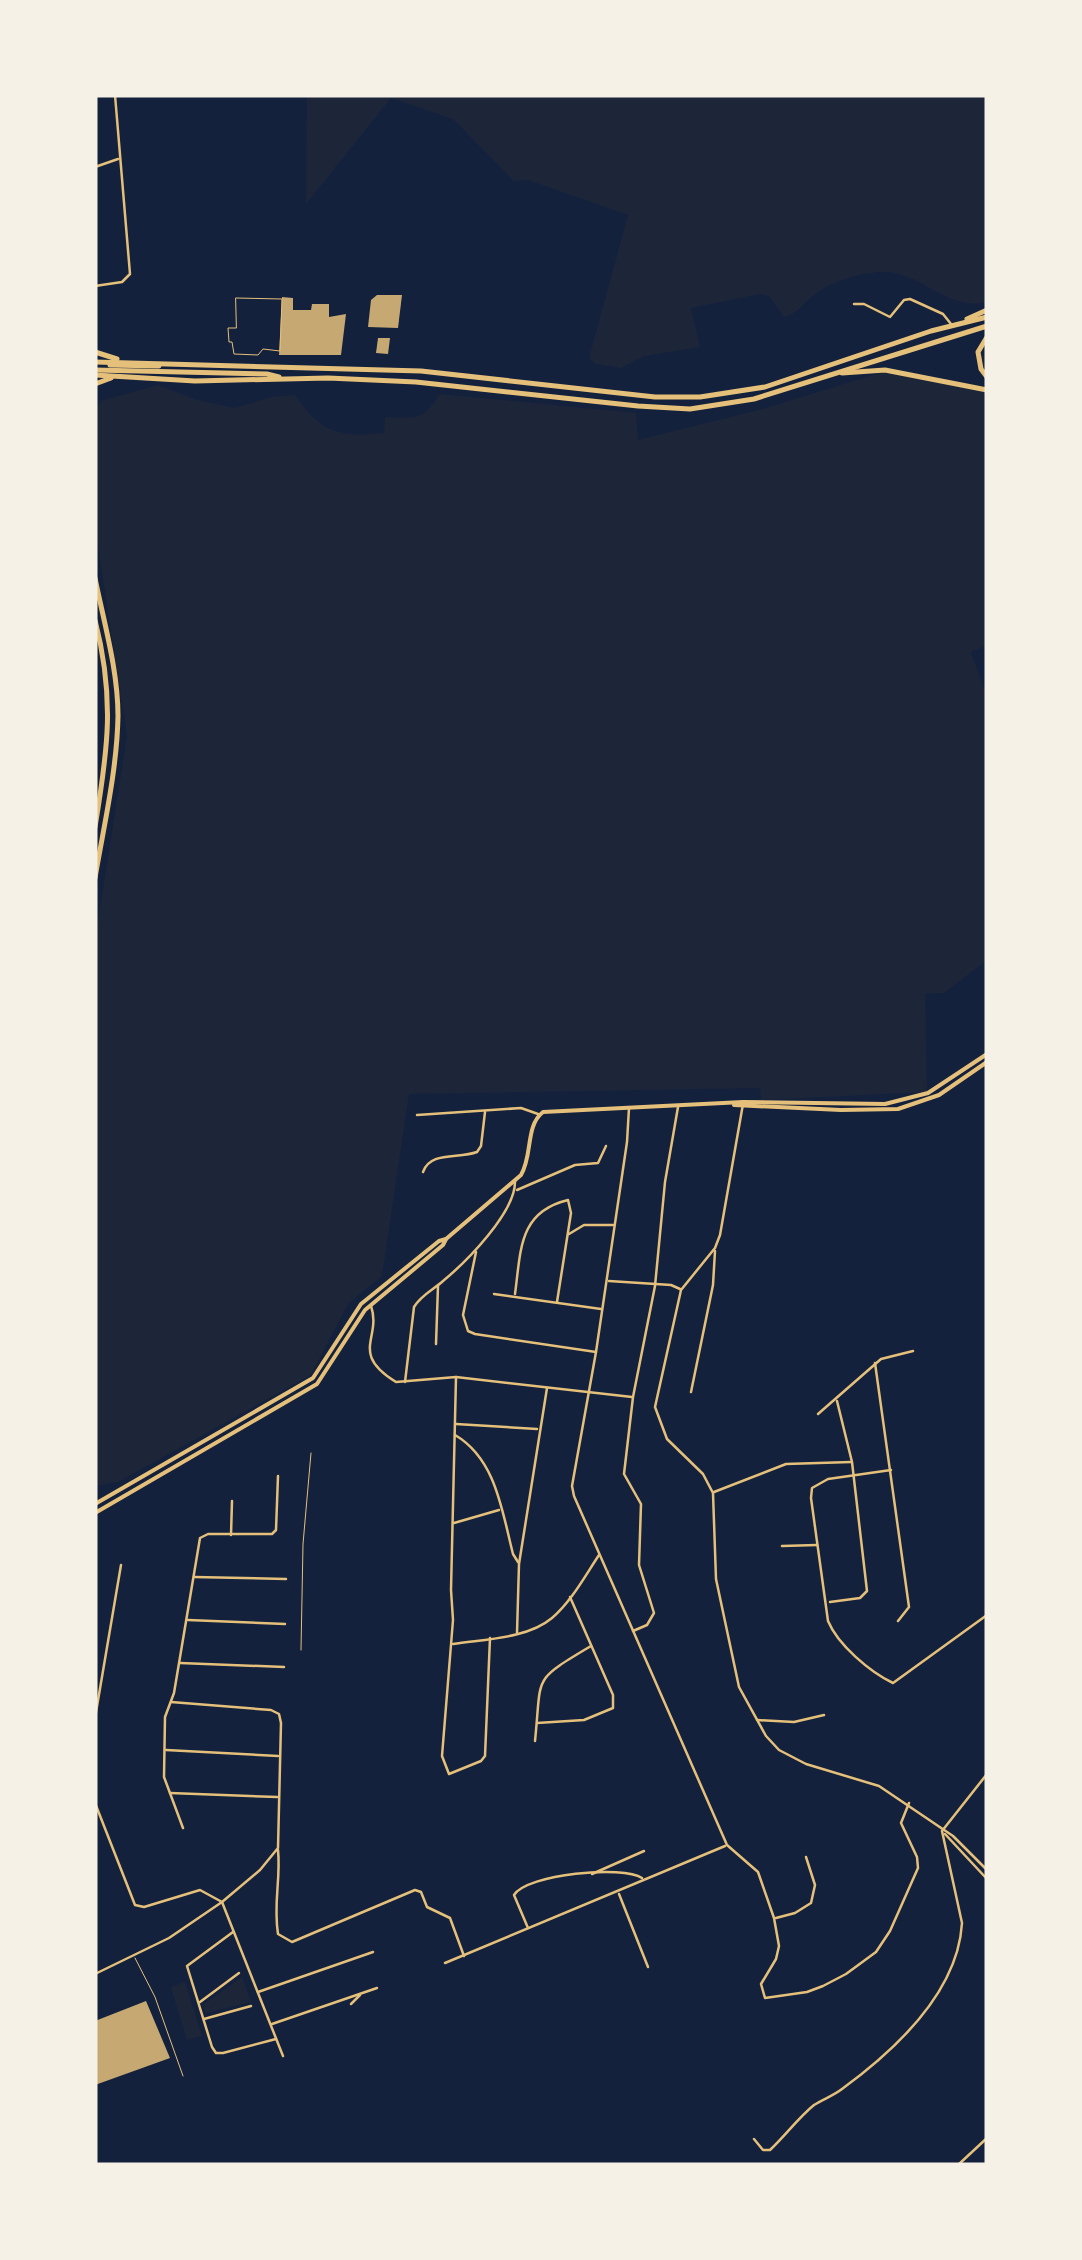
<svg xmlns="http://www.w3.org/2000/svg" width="1082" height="2260" viewBox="0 0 1082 2260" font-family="Mulish,sans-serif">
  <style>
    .green { fill: #1d2539 }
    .building { fill: #c6a872 }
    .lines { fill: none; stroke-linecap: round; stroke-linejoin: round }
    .path { stroke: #e5c07b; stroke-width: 1 }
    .service { stroke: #e5c07b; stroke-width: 1 }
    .minor { stroke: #e5c07b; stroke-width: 2.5 }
    .tertiary { stroke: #e5c07b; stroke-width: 2.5 }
    .secondary { stroke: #e5c07b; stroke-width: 4 }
    .trunk { stroke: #e5c07b; stroke-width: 5 }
  </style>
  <rect width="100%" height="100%" fill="#14213d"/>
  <!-- green -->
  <g class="green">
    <path d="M307,95H987V302C948,312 920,271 883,272C861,272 833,281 815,294C803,303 799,313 784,317L769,296L760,294L691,308L700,347L644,356L621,368L596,364L589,358L628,215L528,180L514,181L453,119L391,98L306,204Z"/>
    <path d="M886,371L987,387V645L971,652L987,697V960L944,993L925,994L927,1092L761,1100L760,1088L409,1094L382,1276L348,1304L311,1375L118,1482L95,1486V940L127,736L95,527V411L101,401L158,385L197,400L235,408L272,397L295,395C321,433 339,437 384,433L385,417C416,418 422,422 440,394L636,413L638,440L763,409Z"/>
    <polygon points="242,1977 251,2002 206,2013 203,2005"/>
    <polygon points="185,1982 202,2036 187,2040 171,1987"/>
  </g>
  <!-- building -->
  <g class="building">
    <polygon points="377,295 402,295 398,328 368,327 371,300"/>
    <polygon points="282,297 293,298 293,310 311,310 312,304 329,304 329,317 346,314 341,355 279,355"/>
    <polygon points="378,338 390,338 388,354 376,353"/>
    <polygon points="146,2001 170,2058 95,2085 95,2021"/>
  </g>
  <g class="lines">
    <!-- path -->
    <polygon class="path" points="236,298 282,299 280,351 263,349 258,355 234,354 232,342 229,342 228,328 236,328"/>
    <!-- service -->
    <g class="service">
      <polyline points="301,1650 303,1544 311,1453"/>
      <polyline points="135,1958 155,1997 183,2076"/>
    </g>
    <!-- minor -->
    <g class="minor">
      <polyline points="95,167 118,159"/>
      <polyline points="95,286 122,282 130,274 115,95"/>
      <polyline points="854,304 864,304 890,317 904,300 910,299 943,314 951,324"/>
      <polyline points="629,1108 627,1142 596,1352 572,1486 574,1496 727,1845 758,1872 774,1918 779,1946 776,1959 761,1984 765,1998 807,1992 823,1986 846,1974 876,1952 890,1931 918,1868 917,1857 901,1823 909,1803"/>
      <polyline points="417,1115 521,1108 538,1114"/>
      <path d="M423,1172C430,1151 458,1159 477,1152L481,1146L485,1112"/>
      <polyline points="517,1190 575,1165 598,1163 606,1146"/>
      <polyline points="569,1234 584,1225 613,1225"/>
      <polyline points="476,1252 463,1315 468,1331 475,1334 596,1352"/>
      <polyline points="609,1281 671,1285 680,1289"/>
      <polyline points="494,1294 601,1309"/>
      <path d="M515,1294C521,1251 518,1212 568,1200L571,1213L557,1302"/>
      <path d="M371,1306C382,1338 349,1353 396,1382L456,1377L632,1397"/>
      <polyline points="436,1344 438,1286"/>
      <polyline points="875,1363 909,1607 898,1621"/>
      <polyline points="456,1377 451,1590 453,1620 442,1756 449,1774 481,1761 485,1756 490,1638"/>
      <path d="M405,1382L414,1307C421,1295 433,1290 443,1281C466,1262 516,1212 515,1181"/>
      <polyline points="691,1392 713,1285 715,1251"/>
      <polyline points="818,1414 881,1359 913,1351"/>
      <polyline points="456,1424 537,1429"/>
      <path d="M455,1435C496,1459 502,1511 513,1554L518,1562"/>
      <path d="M891,1470L828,1479L812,1488L811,1498L828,1621C838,1645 870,1672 893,1683L987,1615"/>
      <polyline points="714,1492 786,1464 851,1462"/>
      <polyline points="454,1523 499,1510"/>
      <polyline points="231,1535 232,1501"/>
      <polyline points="782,1546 817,1545"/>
      <polyline points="194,1577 286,1579"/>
      <polyline points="830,1602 860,1598 867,1591 852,1462 837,1401"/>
      <polyline points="188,1620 285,1624"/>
      <polyline points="633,1631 647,1625 654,1613 639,1565 641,1504 624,1474 633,1397 655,1286 665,1182 678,1107"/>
      <polyline points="517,1633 519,1564 547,1388"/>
      <path d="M453,1644C484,1639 527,1639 552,1618C571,1602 585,1576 599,1555"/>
      <polyline points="180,1663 284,1667"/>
      <polyline points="95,1718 121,1565"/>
      <polyline points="757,1720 794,1722 824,1715"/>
      <polyline points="537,1723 584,1720 613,1708 613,1695 570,1597"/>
      <path d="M535,1741C542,1674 531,1682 591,1646"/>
      <polyline points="166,1750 278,1756"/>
      <polyline points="170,1793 277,1797"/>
      <polyline points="95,1803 135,1905 144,1907 200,1890 222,1902 283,2056"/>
      <polyline points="183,1828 164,1777 165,1717 174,1693 200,1538 208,1534 272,1534 276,1530 278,1476"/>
      <path d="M278,1850C281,1879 273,1903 278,1934L292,1942L415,1890L421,1892L427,1907L450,1918L464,1956"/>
      <polyline points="592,1874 644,1851"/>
      <polyline points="619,1894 648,1967"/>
      <polyline points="776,1918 795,1913 811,1903 815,1885 806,1857"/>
      <path d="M528,1928L514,1895C527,1874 623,1865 642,1878"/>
      <polyline points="233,1932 187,1966 212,2047 216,2053 223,2053 276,2039"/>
      <polyline points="445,1963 725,1846"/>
      <polyline points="258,1992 373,1952"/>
      <polyline points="200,2002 239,1973"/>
      <polyline points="351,2004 360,1995"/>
      <polyline points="204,2019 251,2006"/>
      <polyline points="272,2024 377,1988"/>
      <path d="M754,2139L763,2150H770C785,2136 799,2117 814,2105C823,2099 833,2096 842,2089C894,2051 958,1992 962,1923L942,1831L987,1774"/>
      <polyline points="958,2165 987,2138"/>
    </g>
    <!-- tertiary -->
    <g class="tertiary">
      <polyline points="743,1104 720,1235 715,1248 681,1290 655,1407 667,1439 703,1474 713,1493 716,1579 739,1687 766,1736 779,1750 806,1764 879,1786 953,1836 987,1870"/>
      <polyline points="945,1834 987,1879"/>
      <polyline points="95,1974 169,1938 222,1902 260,1870 278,1848 281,1723 279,1714 271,1710 171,1702"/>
    </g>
    <!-- secondary -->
    <g class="secondary">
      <polyline points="734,1105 841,1110 898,1109 939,1095 987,1062"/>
      <polyline points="95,1504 313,1378 361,1304 439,1241 446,1239"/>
      <path d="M95,1513L317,1384L365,1310L443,1245L446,1239L521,1175C533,1155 525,1126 543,1112L743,1102L885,1104L928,1093L987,1054"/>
    </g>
    <!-- trunk -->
    <g class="trunk">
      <polyline points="967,319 987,310"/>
      <polyline points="987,337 978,352 981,369 987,377"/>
      <polyline points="95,352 117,359"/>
      <polyline points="95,362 421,371 655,397 700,397 765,387 931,331 987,317"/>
      <polyline points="110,365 159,366"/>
      <polyline points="95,370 267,374 279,377"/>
      <polyline points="842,373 885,370 987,390"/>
      <polyline points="95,375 195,381 328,378 416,382 638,406 690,409 754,399 987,326"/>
      <polyline points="95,384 111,378"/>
      <path d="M95,578C104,623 118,670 118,716C117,770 104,825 95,878"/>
      <path d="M95,620C115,698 108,749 95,827"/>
    </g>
  </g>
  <!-- border -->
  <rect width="1082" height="2260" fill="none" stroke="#f6f1e7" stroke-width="195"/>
</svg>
